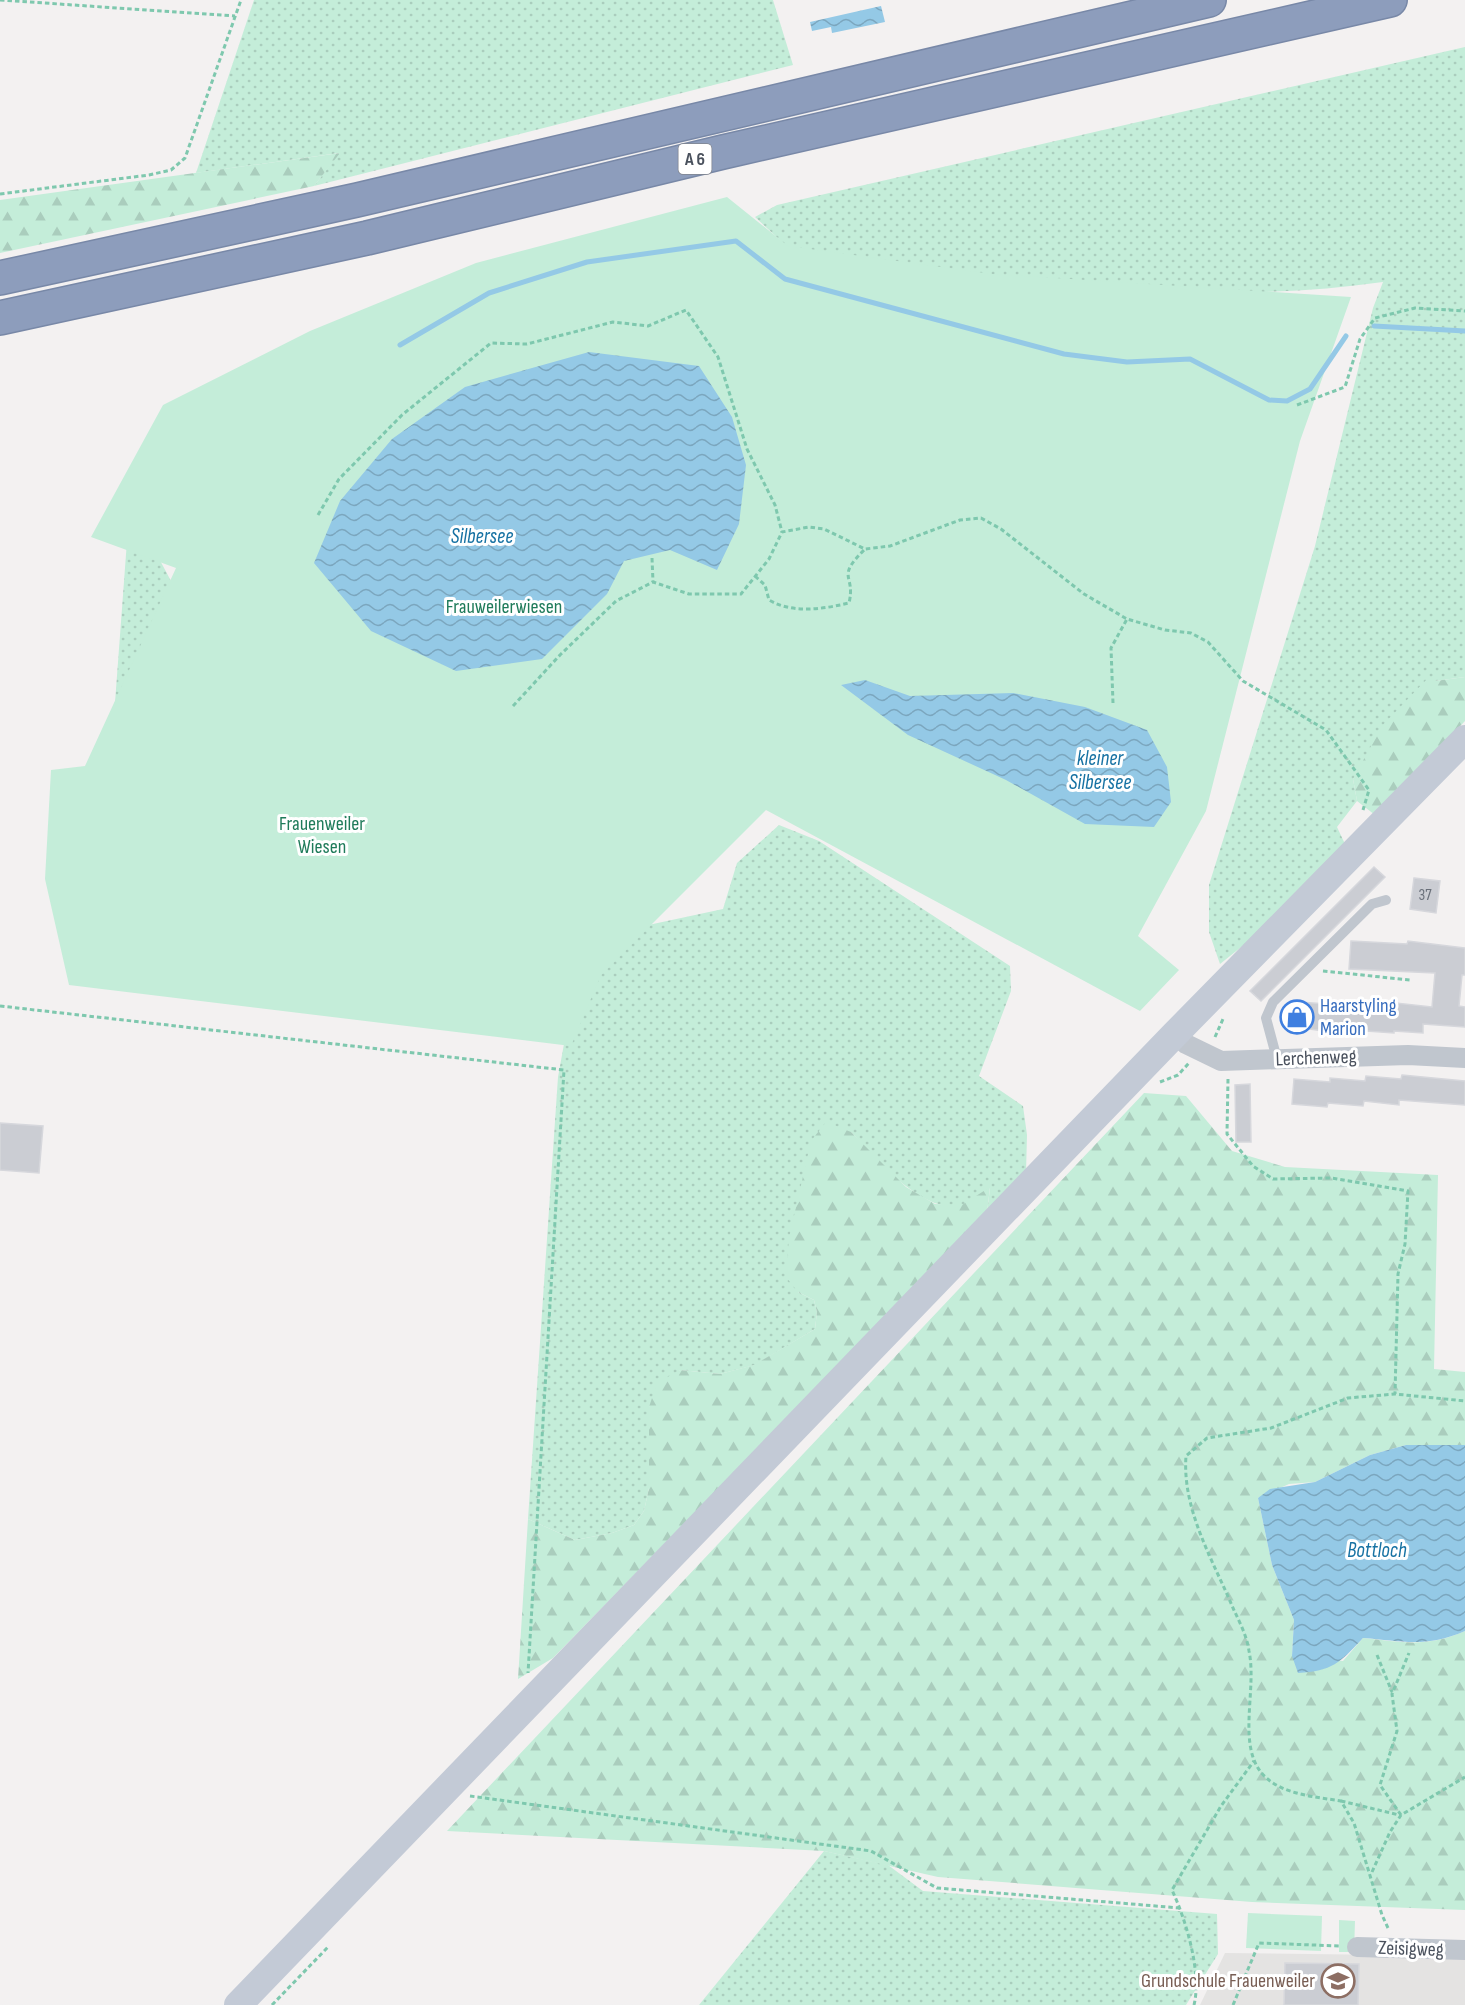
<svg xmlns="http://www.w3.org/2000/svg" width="1465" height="2005" viewBox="0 0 1465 2005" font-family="'Sofia Sans Condensed',sans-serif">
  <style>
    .education { fill: #e4e3e2 }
    .grass { fill: url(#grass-dots) }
    .forest { fill: url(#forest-firs) }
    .green { fill: #c4edd9 }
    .water { fill: url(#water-waves) }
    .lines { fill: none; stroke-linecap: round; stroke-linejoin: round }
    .stream { stroke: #94c9e6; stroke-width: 5 }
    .building { fill: #cbcdd3; stroke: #d6d7dc; stroke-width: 1.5 }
    .motorway-casing { stroke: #7888a7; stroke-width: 36 }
    .path { stroke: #7ec8ae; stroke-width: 3; stroke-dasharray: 4.5 3; stroke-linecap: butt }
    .service { stroke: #c0c6ce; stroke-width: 10 }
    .minor { stroke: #c0c6ce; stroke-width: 20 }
    .secondary { stroke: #c3cad6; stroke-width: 28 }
    .motorway { stroke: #8d9dbc; stroke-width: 33 }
    .labels { text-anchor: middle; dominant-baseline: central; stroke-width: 6; stroke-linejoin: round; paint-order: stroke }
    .number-label { font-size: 16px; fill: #6a707a }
    .shield { fill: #fff; stroke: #80858e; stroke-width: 1.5 }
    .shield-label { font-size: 18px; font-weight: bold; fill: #4a515d }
    .park-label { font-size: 20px; fill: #1f7b5a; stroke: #fff }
    .shop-label { font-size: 20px; fill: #366cbe; stroke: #fff; text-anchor: start }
    .street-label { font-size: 20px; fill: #4a515d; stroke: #fff }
    .education-label { font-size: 20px; fill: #785e54; stroke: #fff; text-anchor: end }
    .water-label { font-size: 21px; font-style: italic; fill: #1772a3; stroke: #fff }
  </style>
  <defs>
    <pattern id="grass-dots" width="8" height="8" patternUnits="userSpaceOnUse" patternTransform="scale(1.5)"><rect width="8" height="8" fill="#c4edd9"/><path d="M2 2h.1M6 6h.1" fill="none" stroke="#aacdbd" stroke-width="1.8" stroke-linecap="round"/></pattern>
    <pattern id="forest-firs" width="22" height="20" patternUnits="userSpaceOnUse" patternTransform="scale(1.5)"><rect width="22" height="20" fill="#c4edd9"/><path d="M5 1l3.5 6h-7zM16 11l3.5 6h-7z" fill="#aacdbd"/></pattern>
    <pattern id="water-waves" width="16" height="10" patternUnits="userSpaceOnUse" patternTransform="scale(1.5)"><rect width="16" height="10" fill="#94c9e6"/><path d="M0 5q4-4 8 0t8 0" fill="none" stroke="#7ba6be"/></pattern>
  </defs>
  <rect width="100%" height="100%" fill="#f3f1f1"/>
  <!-- education -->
  <polygon class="education" points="1225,1953 1465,1956 1465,2005 1200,2005"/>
  <!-- grass -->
  <g class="grass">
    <polygon points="254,0 773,0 793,65 314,186 339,153 196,173"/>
    <path d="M1465,47V677L1435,681L1353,779L1357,801L1337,827L1345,844L1260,932L1220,964L1209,932V885L1315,546L1373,308L1383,282C1188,310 990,276 796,255L755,217L777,205Z"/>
    <polygon points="129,514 147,536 187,611 110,770"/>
    <path d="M779,825L819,841L1010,966L1011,991L979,1076L1023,1106L1027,1135L1026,1173L987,1213L990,1188C982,1193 972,1203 963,1205C923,1216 875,1157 851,1132L798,1292L814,1300L817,1312L815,1329L755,1365L720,1374L680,1370L649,1407V1488L644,1511L634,1525L612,1533L575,1540L528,1519L558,1077L583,939L723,909L737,863Z"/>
    <polygon points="824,1851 888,1865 923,1891 1217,1914 1218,1954 1186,2005 699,2005"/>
  </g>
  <!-- forest -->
  <g class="forest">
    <polygon points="340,153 314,186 0,253 0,200"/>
    <polygon points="1465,677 1465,721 1375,815 1357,801 1353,779 1382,726 1428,678 1435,681"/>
    <path d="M1144,1093L1186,1096L1232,1151L1285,1167L1438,1175L1434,1369L1465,1372V1445H1406L1370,1455L1315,1482L1289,1484L1258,1498L1272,1565L1294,1620L1292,1656L1343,1661L1363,1638C1403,1642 1426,1648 1465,1631V1910L1252,1902L938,1877L824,1851L447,1831Z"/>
    <polygon points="826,1122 851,1132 906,1187 935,1204 962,1205 990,1187 987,1213 553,1658 518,1679 528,1519 575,1540 612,1533 634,1525 644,1511 649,1488 649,1407 657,1383 680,1370 720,1374 754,1365 815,1329 817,1312 814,1300 798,1292 786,1277 789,1238 811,1141"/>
  </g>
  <!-- green -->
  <g class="green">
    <polygon points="727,197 788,246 992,274 1351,297 1300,441 1206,811 1138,936 1179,970 1140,1011 766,810 601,975 571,1046 69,985 45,879 51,770 85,766 176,568 91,537 163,405 310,331 476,263"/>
    <polygon points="1248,1913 1322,1916 1321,1951 1246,1948"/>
    <polygon points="1339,1920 1355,1921 1354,1952 1339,1952"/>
  </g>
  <!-- water -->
  <g class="water">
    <polygon points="881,6 885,22 832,33 831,27 812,31 810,22"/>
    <polygon points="589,352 699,366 732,417 746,465 739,524 717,570 670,550 624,561 607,594 542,659 456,671 371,631 314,563 340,501 392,439 465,387"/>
    <polygon points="865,680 910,696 1013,693 1085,707 1147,730 1167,767 1171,802 1154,827 1085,824 1006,780 908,735 841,685"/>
    <path d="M1406,1445H1465V1631C1426,1648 1403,1641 1363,1638C1340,1663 1332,1671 1298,1673L1292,1656L1294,1620L1272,1565L1258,1498L1270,1489L1315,1482L1370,1455Z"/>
  </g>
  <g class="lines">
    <!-- stream -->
    <g class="stream">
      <polyline points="1374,326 1465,331"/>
      <polyline points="400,345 489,293 587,262 736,241 785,279 1064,354 1127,362 1190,359 1269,400 1287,401 1310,389 1346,336"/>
    </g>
  </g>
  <!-- building -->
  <g class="building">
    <polygon points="1374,867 1385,877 1261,1001 1250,991"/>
    <polygon points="1414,878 1440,881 1436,913 1410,909"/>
    <polygon points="1351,941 1407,944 1408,941 1465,948 1465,975 1462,975 1459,1006 1465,1007 1465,1027 1423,1024 1423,1033 1394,1031 1394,1033 1366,1031 1366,1033 1338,1031 1337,1033 1282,1025 1284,1010 1299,1011 1300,1002 1340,1005 1368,1006 1368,1003 1396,1006 1396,1003 1432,1007 1435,973 1349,969"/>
    <polygon points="1402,1075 1465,1081 1465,1105 1399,1100 1399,1105 1364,1101 1363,1106 1328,1103 1327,1107 1292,1104 1294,1079 1330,1082 1330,1078 1365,1081 1366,1076 1401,1079"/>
    <polygon points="1250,1084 1251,1142 1236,1142 1235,1085"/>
    <polygon points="0,1123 43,1126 39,1173 0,1170"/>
    <polygon points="1285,1963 1359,1964 1358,2005 1284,2005"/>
  </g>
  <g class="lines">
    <defs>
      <g id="motorway">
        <polyline points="0,278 357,200 1209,0"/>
        <polyline points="0,318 367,238 723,152 1390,0"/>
      </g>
    </defs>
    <!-- motorway casing -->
    <use href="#motorway" class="motorway-casing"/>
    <!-- path -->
    <g class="path">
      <polyline points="0,0 235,16"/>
      <polyline points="0,194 149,175 171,170 185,158 241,0"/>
      <polyline points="1297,405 1345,387 1360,339 1375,318 1415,308 1465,311"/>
      <polyline points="318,515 339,479 402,415 491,343 527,344 613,322 648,326 686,310 718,357 747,449 775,505 782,532"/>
      <polyline points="652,558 653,582"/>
      <path d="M755,576L765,585L769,600C793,614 823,609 849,603C856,574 835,579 864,550"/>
      <polyline points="1113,703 1111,648 1127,619"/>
      <polyline points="513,706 560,655 616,601 653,582 689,594 741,594 769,559 782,532 809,527 824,529 865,549 890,546 960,520 981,518 1001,529 1084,594 1127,619 1165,630 1191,633 1208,642 1243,681 1326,730 1369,790 1363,810"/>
      <polyline points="1323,971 1410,980"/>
      <polyline points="0,1006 564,1070 528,1673"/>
      <polyline points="1215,1037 1223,1019"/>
      <polyline points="1228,1079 1227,1134 1253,1166 1273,1179 1331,1178 1408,1191 1405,1244 1398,1274 1395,1394"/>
      <polyline points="1160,1082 1178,1075 1189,1063"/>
      <polyline points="1377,1655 1392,1692"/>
      <polyline points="470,1796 871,1851 937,1888 1180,1908"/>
      <polyline points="1341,1801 1399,1815"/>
      <polyline points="1401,1815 1380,1785 1397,1731 1392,1694 1409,1653"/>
      <polyline points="1372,1872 1390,1832 1401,1815 1465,1777"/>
      <path d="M1388,1928L1382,1915L1354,1823L1341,1801C1311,1796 1267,1794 1254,1760C1242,1729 1256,1684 1249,1651C1247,1636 1239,1621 1233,1608C1213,1560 1182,1510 1186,1456L1207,1438L1271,1428L1348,1398L1395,1394L1465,1401"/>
      <polyline points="272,2005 329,1946"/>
      <path d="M1194,2005C1202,1973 1186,1920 1172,1890L1221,1806L1254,1761"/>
      <polyline points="1233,2005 1259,1943 1340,1946"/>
    </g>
    <!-- service -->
    <polyline class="service" points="1277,1059 1266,1018 1273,1002 1372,904 1386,900"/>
    <!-- minor -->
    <g class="minor">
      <polyline points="1175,1034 1186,1044 1221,1061 1408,1055 1465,1058"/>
      <polyline points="1357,1947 1465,1950"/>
    </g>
    <!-- secondary -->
    <polyline class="secondary" points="238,2005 1175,1034 1465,739"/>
    <!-- motorway -->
    <use href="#motorway" class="motorway"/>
  </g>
  <!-- icons -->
  <defs>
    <symbol id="shop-ring" viewBox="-11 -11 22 22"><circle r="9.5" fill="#fff" stroke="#3f7fe0" stroke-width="1.5"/><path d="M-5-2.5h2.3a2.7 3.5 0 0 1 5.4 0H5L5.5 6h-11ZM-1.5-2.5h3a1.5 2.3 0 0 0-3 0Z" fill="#3f7fe0"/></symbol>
    <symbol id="school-ring" viewBox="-11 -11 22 22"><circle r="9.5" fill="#fff" stroke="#8d6e63" stroke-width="1.5"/><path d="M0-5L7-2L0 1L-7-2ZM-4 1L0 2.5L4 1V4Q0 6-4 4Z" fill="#8d6e63"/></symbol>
  </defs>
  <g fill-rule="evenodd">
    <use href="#shop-ring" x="1278" y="998" width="38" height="38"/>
    <use href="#school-ring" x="1319" y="1962" width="38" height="38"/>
  </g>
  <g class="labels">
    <!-- number labels -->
    <g class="number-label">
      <text x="1425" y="895">37</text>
    </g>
    <!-- shield labels -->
    <rect class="shield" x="678.5" y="144" width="33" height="30" rx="4.5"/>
    <g class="shield-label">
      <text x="695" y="159">A 6</text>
    </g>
    <!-- park labels -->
    <g class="park-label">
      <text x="504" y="607">Frauweilerwiesen</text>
      <text x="322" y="824">Frauenweiler<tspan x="322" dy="23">Wiesen</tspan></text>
    </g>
    <!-- shop labels -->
    <g class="shop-label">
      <text x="1320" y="1006">Haarstyling<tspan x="1320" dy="23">Marion</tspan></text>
    </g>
    <!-- street labels -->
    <g class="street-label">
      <text transform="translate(1316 1058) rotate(-2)">Lerchenweg</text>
      <text transform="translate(1411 1949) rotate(2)">Zeisigweg</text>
    </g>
    <!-- education labels -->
    <g class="education-label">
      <text x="1315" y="1981">Grundschule Frauenweiler</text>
    </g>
    <!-- water labels -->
    <g class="water-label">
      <text x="482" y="536">Silbersee</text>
      <text x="1100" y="758">kleiner<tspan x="1100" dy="24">Silbersee</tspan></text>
      <text x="1377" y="1550">Bottloch</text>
    </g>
  </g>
</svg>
